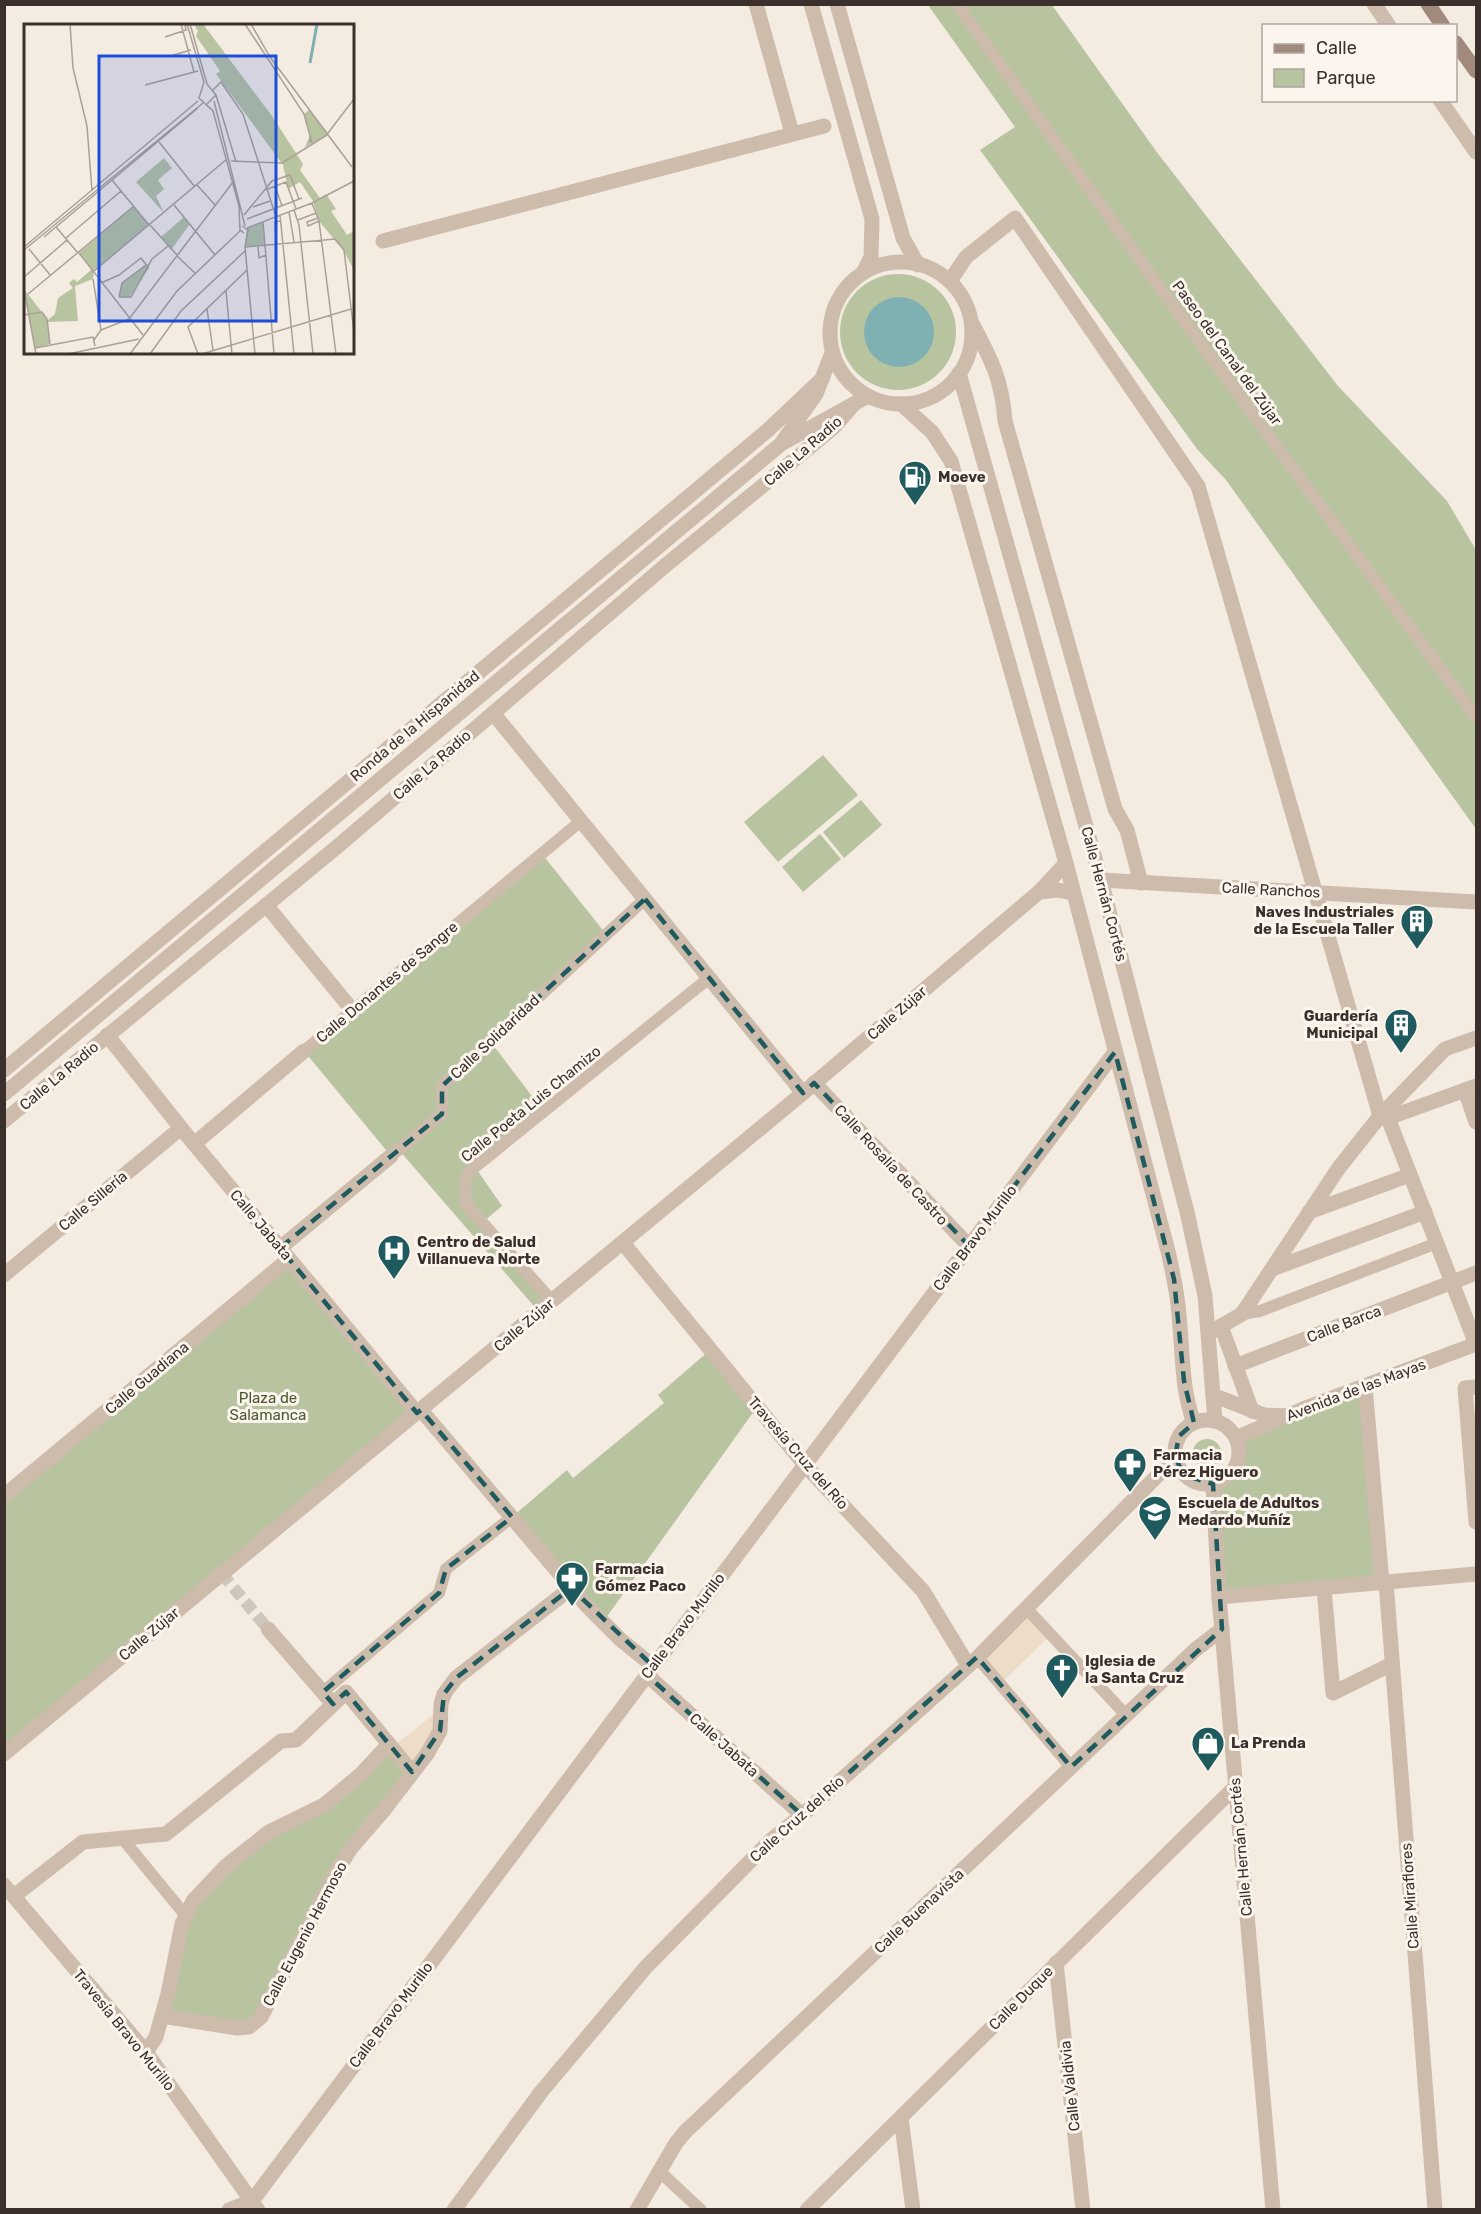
<svg xmlns="http://www.w3.org/2000/svg" width="1481" height="2214" font-family="Rubik,sans-serif">
<rect width="100%" height="100%" fill="#f4ebe1"/>
<g fill="#b8c4a0">
<path d="M928 5H1052L1156 151 1338 386 1447 501 1476 550V829L1226 480 1197 449 980 150 1015 127Z"/>
<circle cx="898" cy="332" r="58"/>
<path d="M823 755 858 795 778 862 744 822Z"/>
<path d="M861 800 882 825 844 858 823 832Z"/>
<path d="M820 834 841 859 803 892 782 867Z"/>
<path d="M542 854 606 934 490 1041 544 1112 475 1167 502 1206 483 1222 552 1301 539 1312 399 1150 391 1156 304 1051Z"/>
<path d="M289 1259 417 1413 5 1754V1496Z"/>
<path d="M710 1350 757 1407 603 1622 512 1517 567 1470 573 1478 664 1403 658 1395Z"/>
<path d="M1365 1386 1382 1583 1219 1597 1213 1484C1233 1477 1241 1464 1238 1443Z"/>
<circle cx="1207" cy="1453" r="14"/>
<path d="M389 1744 412 1772 351 1848 249 2027 162 2016 182 1924 226 1866 324 1805Z"/>
</g>
<g fill="#ecdcc8">
<path d="M1026 1608 1051 1635 1000 1684 977 1657Z"/>
<path d="M438 1711V1731L413 1767 395 1745Z"/>
</g>
<circle fill="#7fb0b2" cx="899" cy="332" r="35"/>
<g fill="none" stroke-linecap="round" stroke-linejoin="round">
<path stroke="#cfc6bd" stroke-width="12" stroke-dasharray="12 6" stroke-linecap="butt" d="M222 1574 268 1629"/>
<g stroke="#cdbbac" stroke-width="12">
<path d="M957 4 1163 292 1476 717"/>
<path d="M304 1051 581 821"/>
<path d="M391 1156 442 1114V1086L645 899"/>
<path d="M552 1301 466 1204 465 1181 470 1171 709 978"/>
<path d="M1242 1314 1260 1311 1437 1243"/>
<path d="M1026 1608 1126 1715"/>
<path d="M977 1657 1071 1767"/>
<path d="M323 1692 439 1593 446 1569 512 1517"/>
<path d="M122 1838 186 1916"/>
<path d="M659 2171 701 2210"/>
</g>
<g stroke="#cdbbac" stroke-width="15">
<path d="M756 4 792 133"/>
<path d="M1374 4 1389 26"/>
<path d="M1440 100 1476 152"/>
<path d="M383 241 824 126"/>
<path d="M950 281 966 257 1015 218 1198 486 1380 1116"/>
<path d="M972 323C991 359 1002 379 1005 421L1115 809 1127 830 1141 883"/>
<path d="M493 713 803 1093"/>
<path d="M1101 880 1476 902"/>
<path d="M1039 892 1058 890 1073 893"/>
<path d="M266 905 353 1011"/>
<path d="M107 1035 181 1128 417 1413"/>
<path d="M4 1070 768 430 822 379"/>
<path d="M814 1083 969 1246"/>
<path d="M1465 1090 1476 1122"/>
<path d="M1380 1116 1388 1118 1476 1344"/>
<path d="M1388 1118 1476 1086"/>
<path d="M4 1121 338 846 666 565 833 428 853 405"/>
<path d="M194 1144 304 1051"/>
<path d="M1309 1212 1410 1175"/>
<path d="M623 1243 805 1465 923 1591 968 1665"/>
<path d="M280 1248 391 1156"/>
<path d="M1272 1269 1425 1212"/>
<path d="M4 1275 181 1128"/>
<path d="M1221 1326 1252 1411"/>
<path d="M1209 1333 1242 1314 1338 1169 1380 1116 1445 1049 1476 1038"/>
<path d="M1235 1366 1476 1273"/>
<path d="M1365 1386 1382 1583"/>
<path d="M1476 1387 1465 1388 1476 1522"/>
<path d="M1215 1396 1264 1415 1288 1416"/>
<path d="M421 1410 586 1605 621 1640 653 1666"/>
<path d="M4 1496 289 1259"/>
<path d="M1386 1582 1435 2210"/>
<path d="M1324 1588 1333 1693 1392 1664"/>
<path d="M1219 1597 1476 1574"/>
<path d="M268 1629 333 1704"/>
<path d="M647 1675 802 1815"/>
<path d="M4 1754 803 1093 1039 892 1066 863"/>
<path d="M4 1885 146 2052 258 2210"/>
<path d="M14 1896 83 1842 166 1834 281 1741 296 1740 346 1692 412 1772"/>
<path d="M1056 1963 1083 2210"/>
<path d="M162 2016 237 2028 249 2027 261 2017 336 1872 351 1848 384 1810 427 1754 440 1731 441 1704 444 1694 456 1678 571 1588"/>
<path d="M146 2052 156 2037 168 1994 182 1924 193 1901 226 1866 269 1832 324 1805 360 1775 389 1744"/>
<path d="M901 2118 913 2210"/>
<path d="M229 2210 252 2201 1115 1052"/>
<path d="M454 2210 541 2092 646 1967 771 1840 802 1815 975 1660 1159 1474 1176 1462"/>
<path d="M637 2210 676 2143 685 2132 1195 1650 1222 1629"/>
<path d="M807 2210 1235 1787"/>
</g>
<g stroke="#cdbbac" stroke-width="15">
<path d="M811 4 872 219 871 257 863 273"/>
<path d="M837 4 903 238 918 265"/>
<circle cx="901" cy="333" r="71"/>
<path d="M959 373 1101 880 1188 1216 1205 1296 1215 1421"/>
<path d="M901 404 932 432 951 461 1066 863 1169 1255C1173 1275 1178 1295 1179 1316 1183 1352 1181 1388 1194 1423"/>
<path d="M783 441 816 394 832 353"/>
<path d="M4 1094 781 444 868 396"/>
<circle cx="1207" cy="1452" r="32"/>
<path d="M1236 1438 1308 1407 1476 1344"/>
<path d="M1213 1484 1219 1597 1273 2210"/>
</g>
<g stroke="#a18a7d" stroke-width="15">
<path d="M1428 4 1443 26"/>
<path d="M1456 43 1476 71"/>
</g>
</g>
<path fill="none" stroke="#1f5a5e" stroke-width="4.5" stroke-dasharray="12 8" stroke-linejoin="round" d="M645 899 803 1093 814 1083 969 1246 1115 1052 1174 1279 1184 1381 1194 1423 1179 1436 1175 1457 1184 1475 1213 1484 1222 1629 1071 1767 977 1657 802 1815 647 1675 653 1666 571 1588 456 1678 444 1694 440 1731 412 1772 346 1692 333 1704 323 1692 439 1593 446 1569 512 1517 421 1410 417 1413 280 1248 442 1114V1086Z"/>
<defs>
<symbol id="fuel-pin" viewBox="-11 -11 22 30"><path d="M0 17L-7.5 6A9.5 9.5 0 1 1 7.5 6Z" fill="#1f5a5e" stroke="#fbf5ee"/><path d="M-5.5-6h7V0h2V4h1.3V-2.5L3-4.5l.8-.8L6-3V5H2.5V1h-1V6h-7ZM-4.2-4.7v3.2H.2V-4.7Z" fill="#fff"/></symbol>
<symbol id="building-pin" viewBox="-11 -11 22 30"><path d="M0 17L-7.5 6A9.5 9.5 0 1 1 7.5 6Z" fill="#1f5a5e" stroke="#fbf5ee"/><path d="M-4-6H4V6H1V3H-1V6H-4ZM-2.5-4.3h1.7v1.8h-1.7ZM.8-4.3h1.7v1.8H.8ZM-2.5-1h1.7V.8h-1.7ZM.8-1h1.7V.8H.8Z" fill="#fff"/></symbol>
<symbol id="hospital-pin" viewBox="-11 -11 22 30"><path d="M0 17L-7.5 6A9.5 9.5 0 1 1 7.5 6Z" fill="#1f5a5e" stroke="#fbf5ee"/><path d="M-5-5h3v3.5h4V-5h3V5h-3V1.5h-4V5h-3Z" fill="#fff"/></symbol>
<symbol id="pharmacy-pin" viewBox="-11 -11 22 30"><path d="M0 17L-7.5 6A9.5 9.5 0 1 1 7.5 6Z" fill="#1f5a5e" stroke="#fbf5ee"/><path d="M-2-6h4v4h4v4h-4v4h-4v-4h-4v-4h4Z" fill="#fff"/></symbol>
<symbol id="school-pin" viewBox="-11 -11 22 30"><path d="M0 17L-7.5 6A9.5 9.5 0 1 1 7.5 6Z" fill="#1f5a5e" stroke="#fbf5ee"/><path d="M0-5L7-2L0 1L-7-2ZM-4 1L0 2.5L4 1V4Q0 6-4 4Z" fill="#fff"/></symbol>
<symbol id="church-pin" viewBox="-11 -11 22 30"><path d="M0 17L-7.5 6A9.5 9.5 0 1 1 7.5 6Z" fill="#1f5a5e" stroke="#fbf5ee"/><path d="M-1.2-6h2.4v3.5h3.3v2.4h-3.3V6h-2.4V-.1h-3.3v-2.4h3.3Z" fill="#fff"/></symbol>
<symbol id="shop-pin" viewBox="-11 -11 22 30"><path d="M0 17L-7.5 6A9.5 9.5 0 1 1 7.5 6Z" fill="#1f5a5e" stroke="#fbf5ee"/><path d="M-5-2.5h2.3a2.7 3.5 0 0 1 5.4 0H5L5.5 6h-11ZM-1.5-2.5h3a1.5 2.3 0 0 0-3 0Z" fill="#fff"/></symbol>
</defs>
<g fill-rule="evenodd">
<use href="#fuel-pin" x="896" y="458" width="38" height="52"/>
<use href="#building-pin" x="1398" y="902" width="38" height="52"/>
<use href="#building-pin" x="1382" y="1006" width="38" height="52"/>
<use href="#hospital-pin" x="375" y="1232" width="38" height="52"/>
<use href="#pharmacy-pin" x="1111" y="1445" width="38" height="52"/>
<use href="#school-pin" x="1136" y="1493" width="38" height="52"/>
<use href="#pharmacy-pin" x="553" y="1559" width="38" height="52"/>
<use href="#church-pin" x="1043" y="1651" width="38" height="52"/>
<use href="#shop-pin" x="1189" y="1724" width="38" height="52"/>
</g>
<g text-anchor="middle" stroke-width="6" stroke-linejoin="round" paint-order="stroke">
<g font-size="15" fill="#3b302b" stroke="#fbf5ee">
<text transform="translate(1227 353) rotate(54)" y="5">Paseo del Canal del Zújar</text>
<text transform="translate(803 451) rotate(-41)" y="5">Calle La Radio</text>
<text transform="translate(415 726) rotate(-40)" y="5">Ronda de la Hispanidad</text>
<text transform="translate(432 765) rotate(-41)" y="5">Calle La Radio</text>
<text transform="translate(1271 890) rotate(3)" y="5">Calle Ranchos</text>
<text transform="translate(1104 894) rotate(75)" y="5">Calle Hernán Cortés</text>
<text transform="translate(387 982) rotate(-40)" y="5">Calle Donantes de Sangre</text>
<text transform="translate(897 1013) rotate(-41)" y="5">Calle Zújar</text>
<text transform="translate(495 1037) rotate(-43)" y="5">Calle Solidaridad</text>
<text transform="translate(59 1076) rotate(-40)" y="5">Calle La Radio</text>
<text transform="translate(531 1104) rotate(-39)" y="5">Calle Poeta Luis Chamizo</text>
<text transform="translate(891 1165) rotate(47)" y="5">Calle Rosalía de Castro</text>
<text transform="translate(93 1201) rotate(-40)" y="5">Calle Sillería</text>
<text transform="translate(261 1225) rotate(50)" y="5">Calle Jabata</text>
<text transform="translate(975 1238) rotate(-53)" y="5">Calle Bravo Murillo</text>
<text transform="translate(1344 1324) rotate(-21)" y="5">Calle Barca</text>
<text transform="translate(524 1325) rotate(-40)" y="5">Calle Zújar</text>
<text transform="translate(147 1378) rotate(-40)" y="5">Calle Guadiana</text>
<text transform="translate(1356 1390) rotate(-21)" y="5">Avenida de las Mayas</text>
<text transform="translate(798 1453) rotate(49)" y="5">Travesía Cruz del Río</text>
<text transform="translate(683 1626) rotate(-53)" y="5">Calle Bravo Murillo</text>
<text transform="translate(149 1634) rotate(-40)" y="5">Calle Zújar</text>
<text transform="translate(724 1745) rotate(42)" y="5">Calle Jabata</text>
<text transform="translate(797 1819) rotate(-42)" y="5">Calle Cruz del Río</text>
<text transform="translate(1241 1847) rotate(-95)" y="5">Calle Hernán Cortés</text>
<text transform="translate(1410 1896) rotate(-94)" y="5">Calle Miraflores</text>
<text transform="translate(919 1911) rotate(-43)" y="5">Calle Buenavista</text>
<text transform="translate(305 1934) rotate(-62)" y="5">Calle Eugenio Hermoso</text>
<text transform="translate(1021 1998) rotate(-45)" y="5">Calle Duque</text>
<text transform="translate(391 2015) rotate(-53)" y="5">Calle Bravo Murillo</text>
<text transform="translate(124 2030) rotate(51)" y="5">Travesía Bravo Murillo</text>
<text transform="translate(1070 2086) rotate(-96)" y="5">Calle Valdivia</text>
</g>
<g font-size="15" font-weight="bold" fill="#3b302b" stroke="#fbf5ee" text-anchor="start">
<text x="938" y="482">Moeve</text>
<text x="1394" y="917" text-anchor="end">Naves Industriales<tspan x="1394" dy="17">de la Escuela Taller</tspan></text>
<text x="1378" y="1021" text-anchor="end">Guardería<tspan x="1378" dy="17">Municipal</tspan></text>
<text x="417" y="1247">Centro de Salud<tspan x="417" dy="17">Villanueva Norte</tspan></text>
<text x="1153" y="1460">Farmacia<tspan x="1153" dy="17">Pérez Higuero</tspan></text>
<text x="1178" y="1508">Escuela de Adultos<tspan x="1178" dy="17">Medardo Muñíz</tspan></text>
<text x="595" y="1574">Farmacia<tspan x="595" dy="17">Gómez Paco</tspan></text>
<text x="1085" y="1666">Iglesia de<tspan x="1085" dy="17">la Santa Cruz</tspan></text>
<text x="1231" y="1748">La Prenda</text>
</g>
<g font-size="15" fill="#4a5a2e" stroke="#fbf5ee">
<text x="268" y="1403">Plaza de<tspan x="268" dy="17">Salamanca</tspan></text>
</g>
</g>
<g transform="translate(24 24)">
<rect width="330" height="330" fill="#f4ebe1"/>
<path d="M170 0H179L248 92 279 140 276 146 296 174 302 170 312 185 307 187 323 211 330 207V246L319 226 295 197 289 177 276 158 264 165 259 141 192 50 196 47 172 12 174 7ZM285 86 305 110 281 123 286 111 280 90ZM140 134 148 144 134 156 140 165 132 172 140 189 112 158ZM110 182 125 201 70 246 69 255 51 262 54 297 23 298 26 320 11 324 0 265 24 296 31 290 34 274 49 264 45 259 50 255 53 258 68 245 55 229ZM160 193 166 200 147 226 137 213ZM239 198 241 221 221 223 223 204ZM122 240 125 244 105 274 95 273 98 259Z" fill="#b8c4a0"/>
<path fill="none" stroke="#7fb0b2" stroke-width="3" d="M286 39 293 0"/>
<path fill="none" stroke="#aaa098" stroke-width="1.5" d="M46 0 49 44 63 102 68 167M157 0 170 48M163 0 180 58 175 74 189 87 215 182 216 206 220 209M166 0 183 60 192 71 183 80M221 0 280 90 288 119 285 116M227 0 246 33 328 143M141 13 162 6 161 0M146 32 167 26M121 61 174 47M189 66 197 58 219 90 252 193M192 71 212 138M190 77 221 202M304 109 330 75M135 118 171 163M207 137 258 139 303 111M88 156 125 201M173 161 191 181M251 162 258 182M241 166 262 158 272 185M288 179 295 197 312 330M150 181 191 231M229 183 246 177M270 186 275 201 289 330M265 188 270 218M220 191 248 157 266 151 275 175M256 191 270 330M294 194 283 198 284 202 295 197M223 195 278 174M274 196 292 189M239 198 241 221M126 201 153 231M218 202 224 206 221 223 231 330M32 203 54 229M223 204 288 179 330 157M20 213 174 84M42 214 97 167M252 220 251 198 256 197M241 221 250 330M234 222 235 234 242 231M0 223 174 77M221 223 311 215 320 226 330 308M5 225 27 252M0 226 179 79M55 229 119 311M153 232 171 249M70 247 203 135M0 253 43 216M69 255 77 306 70 316M77 259 95 251 117 234 125 244M0 265 12 330M202 267 208 330M4 270 110 182M95 273H107L128 235 144 222M95 273 98 259 122 241M183 285 189 326M0 291 18 288 23 295 26 320M77 306 105 295 209 158M11 324 69 313 71 322M44 330 115 315M106 330 153 267 216 207M126 330 157 287 221 227M174 330 164 303 223 246M178 330 327 285"/>
<path fill="#1d4ed8" fill-opacity="0.15" stroke="#1d4ed8" stroke-width="3" d="M75 32H252V297H75Z"/>
<rect width="330" height="330" fill="none" stroke="#3b302b" stroke-width="3"/>
</g>
<rect width="1481" height="2214" fill="none" stroke="#3b302b" stroke-width="12"/>
<rect x="1262" y="24" width="195" height="78" fill="#fbf5ee" stroke="#aea6a0" stroke-width="1.5"/>
<rect x="1274" y="44" width="30" height="9" fill="#a18a7d" stroke="#aea6a0" stroke-width="1.5"/>
<text x="1316" y="54" font-size="18" fill="#3b302b">Calle</text>
<rect x="1274" y="69" width="30" height="18" fill="#b8c4a0" stroke="#aea6a0" stroke-width="1.5"/>
<text x="1316" y="84" font-size="18" fill="#3b302b">Parque</text>
</svg>
